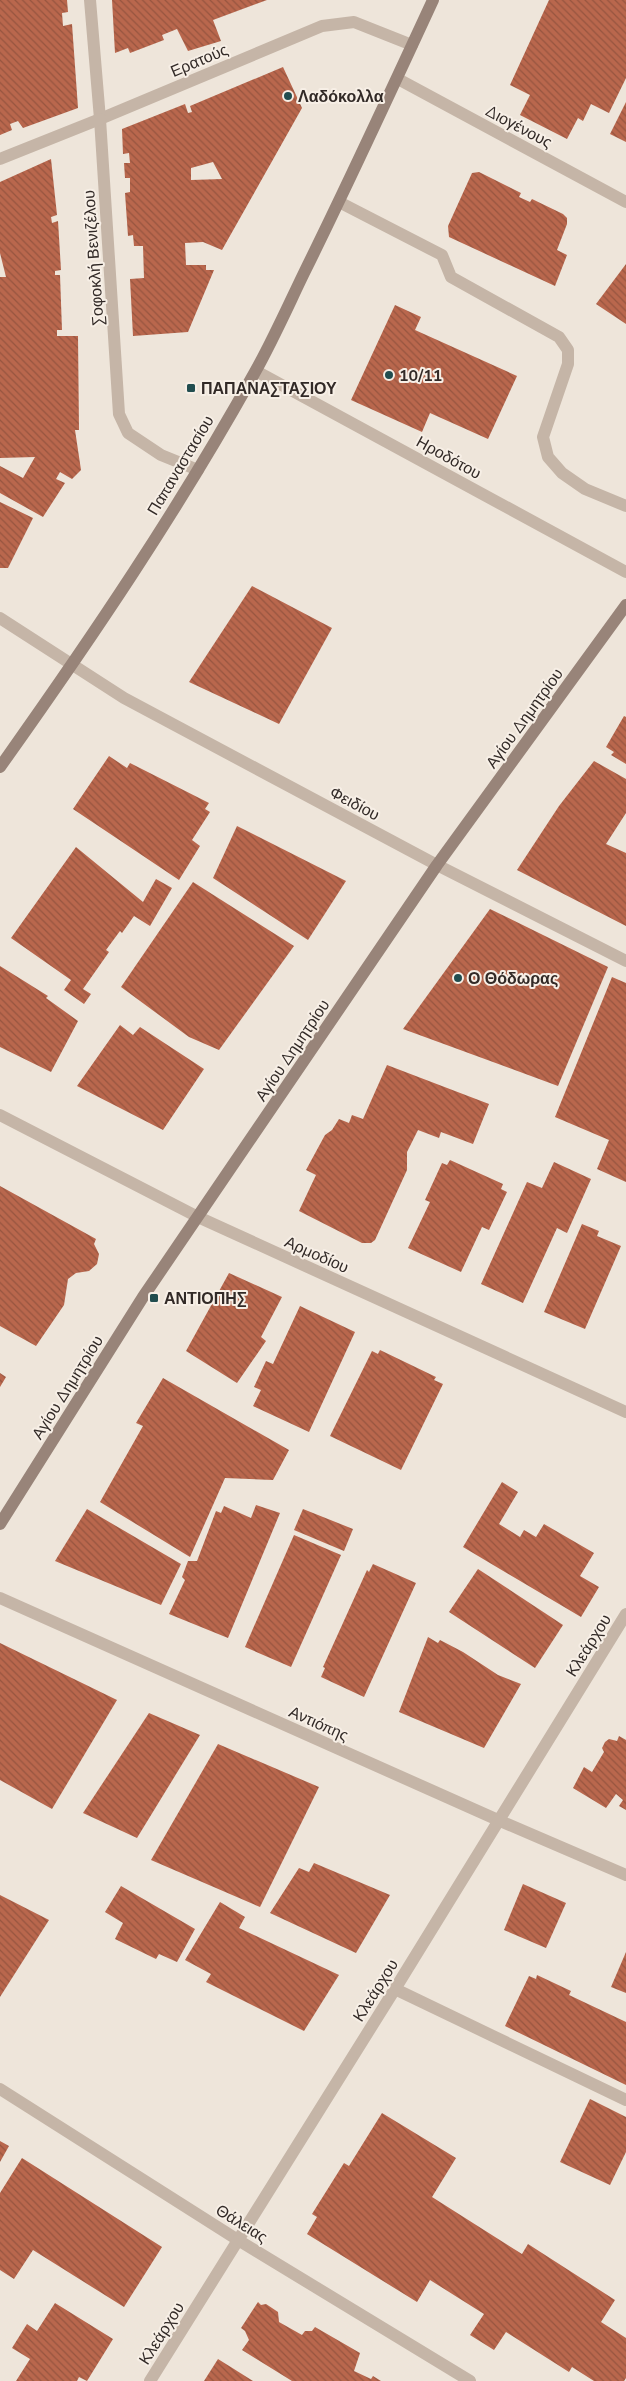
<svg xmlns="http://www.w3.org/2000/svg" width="626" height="2381" font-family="'Nunito Sans',sans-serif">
<defs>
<pattern id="building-back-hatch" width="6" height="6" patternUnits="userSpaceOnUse" patternTransform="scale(1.25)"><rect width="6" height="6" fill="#b9674d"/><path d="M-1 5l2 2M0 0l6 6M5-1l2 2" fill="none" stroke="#975540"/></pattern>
</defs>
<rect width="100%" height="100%" fill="#eee5da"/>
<g fill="url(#building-back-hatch)" fill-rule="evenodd">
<path d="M0 0H67L68 12 62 13 63 26 72 24 78 108 23 128 18 121 10 124 12 130 0 135Z"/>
<path d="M112 0H267L213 20 221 41 188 51 177 29 162 35 164 40 130 53 128 48 115 53Z"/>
<path d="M549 0H626V78L609 113 591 104 583 121 578 118 567 139 520 115 530 95 510 85Z"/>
<path d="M283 67 302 108 222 250 203 242 185 243 186 265H206V270H214L188 332 133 336 130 279 144 278 143 246H134L133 235 128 236 125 193 130 192V178H125L124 163H130L129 153 123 154 122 129 185 104 188 113 192 112 190 106ZM213 162 222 179 191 180V168Z"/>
<path d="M626 102V142L610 134Z"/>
<path d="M51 159 57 215 51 217 52 223 58 221 61 270 55 271V275H60L62 330H57V336H78L79 430H75L81 470 72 479 60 472 56 479 65 483 43 517 0 493V466L23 478 35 457 0 458V277H6L0 253V182Z"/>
<path d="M479 172 521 193 519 197 530 202 532 199 563 214 567 218V224L557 250 567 255 555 286 449 237 448 226 472 173Z"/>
<path d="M626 264V324L596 304Z"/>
<path d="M395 305 421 317 415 330 517 376 488 439 430 413 422 432 351 400Z"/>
<path d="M0 502 33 518 8 568H0Z"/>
<path d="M252 586 332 628 279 724 189 682Z"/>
<path d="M624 716 626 717V764L611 755 614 752 606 747Z"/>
<path d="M109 756 127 768 130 763 209 803 205 809 210 812 192 840 200 846 179 880 73 809Z"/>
<path d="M594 761 626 779V813L606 844 626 853V926L517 870 559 806Z"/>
<path d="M237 826 346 881 308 940 213 878Z"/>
<path d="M76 847 143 902 156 879 172 888 150 926 134 916 122 933 120 931 106 950 109 952 83 989 91 994 84 1004 64 990 71 980 11 938Z"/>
<path d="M193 882 294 946 219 1050 189 1037 121 987Z"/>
<path d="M490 909 608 967 558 1086 403 1029Z"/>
<path d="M0 966 48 996 46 998 78 1021 51 1072 0 1047Z"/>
<path d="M612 977 626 983V1182L597 1169 609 1140 555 1117Z"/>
<path d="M120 1025 133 1035 140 1027 204 1069 163 1130 77 1086Z"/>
<path d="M387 1065 489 1104 473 1144 441 1132 439 1138 418 1130 407 1152V1170L375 1240 371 1243H362L299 1211 316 1175 306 1170 325 1135 332 1130 339 1119 349 1123 352 1115 363 1119Z"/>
<path d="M450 1160 503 1184 501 1189 507 1192 489 1230 482 1227 461 1272 408 1248 430 1202 425 1200 442 1163 447 1165Z"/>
<path d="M554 1162 591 1179 567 1233 557 1228 523 1303 481 1284 527 1182 542 1188Z"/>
<path d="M0 1186 96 1239 94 1244 99 1254 97 1264 89 1271 76 1273 68 1279 64 1305 36 1346 0 1326Z"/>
<path d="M582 1224 599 1231 597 1236 621 1246 585 1329 544 1312Z"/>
<path d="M229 1273 282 1297 261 1337 266 1341 237 1383 186 1351Z"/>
<path d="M300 1306 355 1332 309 1432 253 1406 261 1390 254 1387 266 1361 273 1364Z"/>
<path d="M380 1350 436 1377 434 1380 443 1384 401 1470 330 1436 372 1351 378 1354Z"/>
<path d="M0 1373 6 1377 0 1387Z"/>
<path d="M163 1378 289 1450 273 1480 225 1478 190 1557 100 1502 143 1426 136 1423Z"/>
<path d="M502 1482 518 1492 499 1524 520 1537 524 1530 536 1537 544 1524 594 1553 580 1576 599 1587 581 1617 463 1547Z"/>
<path d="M256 1505 280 1513 228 1638 169 1614 185 1580 182 1577 188 1561H197L216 1511 221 1513 224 1506 251 1518Z"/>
<path d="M87 1509 181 1564 161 1605 55 1561Z"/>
<path d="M303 1509 353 1529 344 1551 294 1530Z"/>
<path d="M294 1535 341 1555 291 1667 245 1647Z"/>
<path d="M373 1564 416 1583 364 1697 321 1677 325 1668 323 1667 367 1570 369 1572Z"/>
<path d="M478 1569 563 1625 535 1668 449 1612Z"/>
<path d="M428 1637 438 1643 440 1640 463 1652 498 1675 521 1684 484 1748 399 1712Z"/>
<path d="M0 1643 117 1700 52 1809 0 1780Z"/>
<path d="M149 1713 200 1735 137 1838 83 1813Z"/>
<path d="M619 1736 626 1740V1810L619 1806 623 1800 616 1794 606 1808 573 1788 584 1767 592 1772 604 1752 602 1748 605 1742 609 1739 617 1741Z"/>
<path d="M218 1744 319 1787 260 1907 151 1860Z"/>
<path d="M314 1863 390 1895 356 1953 270 1913 299 1868 309 1872Z"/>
<path d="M523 1884 566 1903 546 1948 504 1930Z"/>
<path d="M121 1886 195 1929 177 1962 159 1954 156 1959 115 1939 123 1923 105 1912Z"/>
<path d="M0 1895 49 1920 0 1997Z"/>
<path d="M220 1902 245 1917 239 1928 339 1975 304 2031 206 1982 211 1974 185 1960Z"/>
<path d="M626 1952V1993L611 1987Z"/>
<path d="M537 1975 571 1991 569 1995 626 2022V2085L505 2026 529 1976 536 1979Z"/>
<path d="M590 2099 626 2117V2152L610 2185 560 2162Z"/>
<path d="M382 2113 456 2158 432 2197 522 2254 528 2244 615 2300 601 2322 626 2338V2378L624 2381H594L572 2367 569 2372 506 2332 494 2350 470 2335 484 2314 430 2280 417 2302 307 2234 317 2217 312 2214 344 2163 349 2166Z"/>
<path d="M0 2141 9 2146 0 2162Z"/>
<path d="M22 2158 162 2247 124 2307 33 2250 14 2279 0 2270V2193Z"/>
<path d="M258 2302 261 2305 266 2304 278 2312 279 2322 302 2335 305 2331H312L315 2327 360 2353 354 2371 371 2379 373 2376 381 2381H292L242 2350 249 2340 245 2331 241 2328Z"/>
<path d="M55 2303 113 2339 87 2381 79 2377 77 2381H16L30 2359 12 2348 27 2324 37 2331Z"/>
<path d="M218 2359 253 2381H204Z"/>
</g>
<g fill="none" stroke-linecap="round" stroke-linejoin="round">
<g stroke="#c5b5a7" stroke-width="12">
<path d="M339 202 442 255 451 277 559 337 568 350V364L543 437 548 457 562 473 585 489 626 506"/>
<path d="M395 1989 626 2100"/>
</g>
<path stroke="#c5b5a7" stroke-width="12" d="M100 119 322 26 354 22 412 45"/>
<g stroke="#c5b5a7" stroke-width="12">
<path d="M90 0 100 119 119 414 128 433 161 455 198 470"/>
<path d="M398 79 626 202"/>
<path d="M0 159 100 119"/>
<path d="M256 371 626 572"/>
<path d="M0 618 124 698 437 865 626 961"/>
<path d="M0 1115 198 1217 626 1412"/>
<path d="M0 1598 498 1820 626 1875"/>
<path d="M0 2089 238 2240 470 2381"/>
<path d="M150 2381 395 1989 626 1614"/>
</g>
<g stroke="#988479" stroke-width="12">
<path d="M0 767C91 639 179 509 255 372 273 340 288 306 304 273 349 182 391 91 433 0"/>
<path d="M0 1524 143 1297 437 865 626 605"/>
</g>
</g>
<g fill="#214d4f" stroke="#f7efe6" stroke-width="2">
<circle cx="288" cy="96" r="5"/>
<circle cx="389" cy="375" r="5"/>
<rect x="186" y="383" width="10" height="10" rx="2.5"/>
<circle cx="458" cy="978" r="5"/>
<rect x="149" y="1293" width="10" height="10" rx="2.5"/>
</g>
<g text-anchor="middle" stroke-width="4" stroke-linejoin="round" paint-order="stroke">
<g font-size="16" fill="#322a27" stroke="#f7efe6">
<text transform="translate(199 60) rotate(-23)" y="6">Ερατούς</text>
<text transform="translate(519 126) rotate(28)" y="6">Διογένους</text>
<text transform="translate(93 258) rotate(-94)" y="6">Σοφοκλή Βενιζέλου</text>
<text transform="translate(449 457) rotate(29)" y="6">Ηροδότου</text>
<text transform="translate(180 465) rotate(-59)" y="6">Παπαναστασίου</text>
<text transform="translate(524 718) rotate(-54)" y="6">Αγίου Δημητρίου</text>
<text transform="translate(355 803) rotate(28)" y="6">Φειδίου</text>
<text transform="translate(292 1050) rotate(-56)" y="6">Αγίου Δημητρίου</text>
<text transform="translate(317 1254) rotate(24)" y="6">Αρμοδίου</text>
<text transform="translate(67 1387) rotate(-58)" y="6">Αγίου Δημητρίου</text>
<text transform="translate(588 1645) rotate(-58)" y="6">Κλεάρχου</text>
<text transform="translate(319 1723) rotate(24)" y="6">Αντιόπης</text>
<text transform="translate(375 1990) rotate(-58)" y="6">Κλεάρχου</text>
<text transform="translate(242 2223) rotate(32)" y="6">Θάλειας</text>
<text transform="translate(161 2333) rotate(-58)" y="6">Κλεάρχου</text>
</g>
<g font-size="16" font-weight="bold" fill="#322a27" stroke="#f7efe6" text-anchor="start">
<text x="298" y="102">Λαδόκολλα</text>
<text x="399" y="381">10/11</text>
<text x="201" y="394">ΠΑΠΑΝΑΣΤΑΣΙΟΥ</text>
<text x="468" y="984">Ο Θόδωρας</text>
<text x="164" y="1304">ΑΝΤΙΟΠΗΣ</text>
</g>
</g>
</svg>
